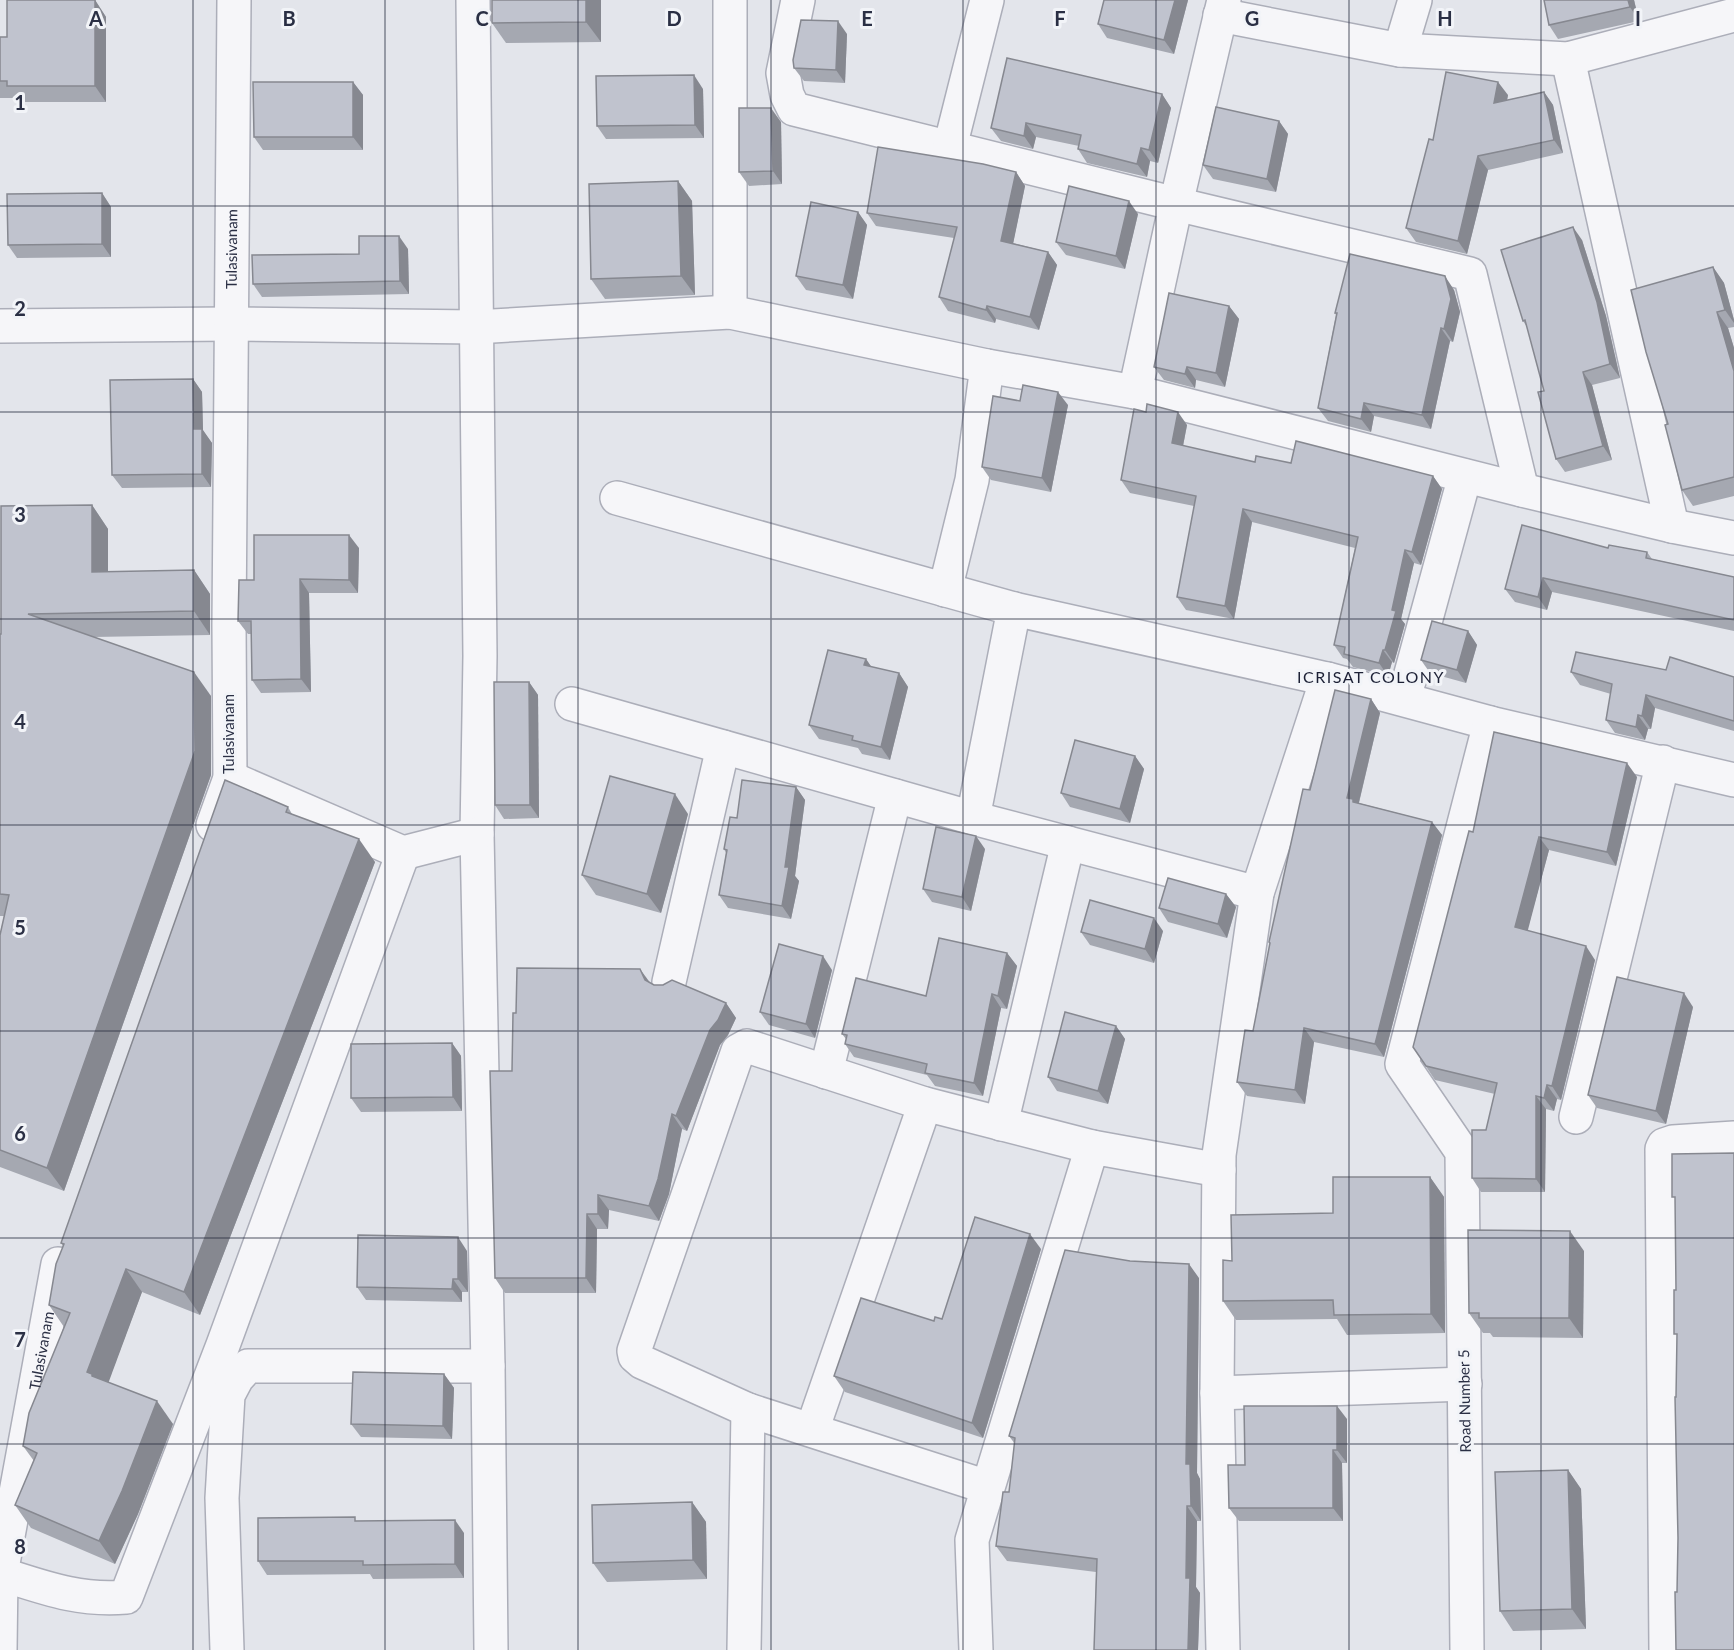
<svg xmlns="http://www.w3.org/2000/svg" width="1734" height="1650" font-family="Lato,sans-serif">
<rect width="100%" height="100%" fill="#e3e5eb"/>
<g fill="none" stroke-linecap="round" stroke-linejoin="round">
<defs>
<g id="street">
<path d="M473 0 480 656 477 834 488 1366 491 1650"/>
<path d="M798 0 783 73 787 95 794 109 1176 204 1470 274 1522 490"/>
<path d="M1220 15 1400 50 1568 59 1734 15"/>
<path d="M1400 50 1415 0"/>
<path d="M1568 59 1672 526"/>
<path d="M950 147 987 0"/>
<path d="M730 312V0"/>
<path d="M0 326 231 324 475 327 730 312 987 366 1135 392 1522 490 1672 526 1734 538"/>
<path d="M1135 392 1176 204 1224 0"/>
<path d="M617 498 1014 609 1327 679 1490 723 1734 780"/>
<path d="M945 590 972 480 987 366"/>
<path d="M1404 699 1465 476"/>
<path d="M572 704 973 818 1257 893"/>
<path d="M230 778 403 853 477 834"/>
<path d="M973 818 1014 609"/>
<path id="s1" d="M213 825 230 778 229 625 234 0"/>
<path d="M669 982 723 747"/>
<path d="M826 1072 895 796"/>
<path d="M1576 1117 1663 762"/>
<path d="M1001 1124 1068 843"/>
<path d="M1217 1393 1465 1384"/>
<path d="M812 1430 925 1104"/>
<path d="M987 1487 748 1410 642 1362 635 1356 634 1351 738 1051 747 1046 925 1104 1092 1147"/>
<path d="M1 1574C45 1588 79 1601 126 1597L223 1345 403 853"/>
<path id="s2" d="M0 1650 1 1574 58 1264"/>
<path d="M227 1650 222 1498 228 1395 237 1378 248 1366H488"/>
<path d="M744 1650 748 1410"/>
<path d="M976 1650 972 1540 1092 1147 1219 1170"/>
<path d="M1223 1650 1217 1393 1219 1155 1257 893 1327 679"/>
<path d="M1467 1650 1462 1152 1402 1064 1490 723"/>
<path d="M1666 1650 1662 1149 1664 1145 1673 1142 1734 1138"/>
</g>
</defs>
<use href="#street" stroke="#acaeb9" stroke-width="36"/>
<use href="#street" stroke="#f6f6f9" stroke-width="33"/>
</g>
<g fill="#a5a8b1">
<path d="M95 0 106 17V102H19L16 98H0V37H7Z"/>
<path d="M492 0H601V42L506 43 492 23Z"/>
<path d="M1104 0H1188L1174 54 1107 38 1098 24Z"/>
<path d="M1634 0 1639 21 1558 39 1549 25Z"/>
<path d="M847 34 845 83 804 81 794 68Z"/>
<path d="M353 82 363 95V150H263L254 137Z"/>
<path d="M703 89 704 138 606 139 597 126Z"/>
<path d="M1544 92 1553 105 1563 153 1488 170 1467 254 1416 242 1406 228 1433 140 1508 95 1507 100Z"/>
<path d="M1162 94 1171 108 1158 163 1150 161 1147 177 1087 163 1078 149 1079 146 1036 137 1033 149 1001 141 991 128Z"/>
<path d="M1279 121 1288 134 1276 192 1213 179 1203 165Z"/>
<path d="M781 122 782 184 749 186 739 172Z"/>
<path d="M1016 172 1025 186 1013 243 1048 252 1057 265 1039 330 996 319 995 323 948 311 939 297 954 238 876 226 867 213Z"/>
<path d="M678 181 692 201 695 295 605 299 591 279Z"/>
<path d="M102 193 111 207V257L17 258 8 245Z"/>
<path d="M858 212 867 225 853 299 806 290 796 276Z"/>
<path d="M1138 214 1125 269 1066 255 1056 242Z"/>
<path d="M1582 240 1606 316 1620 378 1592 385 1612 460 1565 472 1556 459 1544 391 1527 327 1523 321Z"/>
<path d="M408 249 409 294 262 297 253 284 359 254Z"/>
<path d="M1713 267 1724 283 1734 320V327L1728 328 1734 348V496L1693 506 1682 490 1668 424Z"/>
<path d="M1454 290 1460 312 1453 342 1450 341 1431 429 1374 416 1371 432 1328 421 1318 408 1336 315 1335 313Z"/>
<path d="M1229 306 1239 319 1225 387 1196 380 1195 388 1164 380 1154 367Z"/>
<path d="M193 379 202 392 203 431 212 443 211 487 122 488 112 475Z"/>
<path d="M1020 401 1068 405 1051 492 991 480 982 467Z"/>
<path d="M1146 412 1187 425 1183 446 1255 462 1291 463 1433 476 1442 489 1421 565 1414 563 1401 619 1405 624 1394 663 1392 662 1388 676 1353 667 1347 659 1343 658 1334 645 1355 548 1252 522 1234 619 1186 610 1177 597 1194 506 1130 493 1121 480Z"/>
<path d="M92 505 108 529V572L194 570 210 594V635L93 637 211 696V775L64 1191 0 1167V935L4 916H0V634H1Z"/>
<path d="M359 548 358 593H309L311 692 261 693 252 680 251 634H248L238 621 254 580Z"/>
<path d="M1608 548 1647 552 1652 559 1734 577V631L1552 592 1547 610 1515 602 1505 589Z"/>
<path d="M1468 631 1477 645 1466 683 1430 673 1421 660Z"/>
<path d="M866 659 871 667 899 673 908 687 890 760 862 754 858 748 819 739 809 725Z"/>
<path d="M1666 670 1734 677V731L1655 708 1651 729H1648L1645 740 1615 733 1606 720 1611 694 1580 685 1571 672Z"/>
<path d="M529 682 538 695 539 818 504 819 495 805Z"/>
<path d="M1371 699 1380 713 1359 803 1432 822 1442 835 1384 1057 1314 1042 1305 1104 1247 1096 1237 1082 1253 1031 1270 944 1269 942 1310 790Z"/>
<path d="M1135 756 1144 769 1130 823 1070 807 1061 793Z"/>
<path d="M1637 777 1616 866 1549 850 1527 931 1595 960 1561 1100 1557 1099 1554 1111 1546 1109 1545 1192H1481L1472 1178 1486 1130 1495 1094 1435 1080 1413 1047 1473 832Z"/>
<path d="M796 787 805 800 795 876 799 881 791 919 728 908 719 895 726 853 724 849 737 818Z"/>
<path d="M288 807 292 814 375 862 200 1315 142 1292 108 1382 173 1424 138 1514 115 1564 31 1528 15 1505 34 1461 23 1446 64 1327 49 1305 63 1246 61 1243Z"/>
<path d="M688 814 661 913 596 895 582 875Z"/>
<path d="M985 849 971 911 932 902 923 889Z"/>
<path d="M1226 894 1236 907 1227 938 1168 922 1159 908Z"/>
<path d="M1163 931 1154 963 1090 945 1081 932Z"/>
<path d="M1007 953 1017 966 1007 1009 1001 1008 983 1096 935 1086 927 1075 854 1057 845 1044 846 1039 842 1034 926 996Z"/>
<path d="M832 970 815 1038 769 1025 760 1012Z"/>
<path d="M650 983 654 985 726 1003 736 1018 728 1035 720 1045 687 1131 682 1129 669 1194 659 1221 609 1210 608 1229H597L596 1293H505L495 1278 512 1071 516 1013Z"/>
<path d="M1693 1007 1666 1124 1597 1108 1588 1095Z"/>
<path d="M1116 1026 1125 1039 1108 1104 1057 1091 1048 1077Z"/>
<path d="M452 1043 461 1056 462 1111 361 1112 351 1098Z"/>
<path d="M1430 1177 1444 1197 1445 1333 1347 1335 1337 1319 1236 1320 1223 1301 1232 1261 1333 1213Z"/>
<path d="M1041 1249 983 1438 845 1392 834 1376 934 1321 942 1319Z"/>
<path d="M467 1251 468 1292H462V1302L366 1300 357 1287Z"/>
<path d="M1584 1251 1583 1338 1493 1337 1490 1333H1483L1469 1313Z"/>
<path d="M1199 1278 1197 1473 1200 1479 1201 1521H1197L1196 1587 1200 1593 1198 1650H1094L1096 1572 1007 1561 996 1546 1009 1492 1015 1444 1009 1436Z"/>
<path d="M444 1374 454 1388 452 1439 361 1437 351 1424Z"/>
<path d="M1347 1419V1463H1342L1343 1521H1239L1229 1508 1245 1465Z"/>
<path d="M1568 1470 1581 1489 1586 1629 1513 1631 1500 1611Z"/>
<path d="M692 1502 706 1522 707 1579 607 1582 593 1563Z"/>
<path d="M358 1521 464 1533V1578L373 1579 370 1574 267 1575 258 1561Z"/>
</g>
<g fill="#868890">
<path d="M95 0 106 17V102L95 86Z"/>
<path d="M586 0H601V42L586 22Z"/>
<path d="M1175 0H1188L1174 54 1164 40Z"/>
<path d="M1628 0H1634L1639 21 1630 7Z"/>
<path d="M838 21 847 34 845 83 836 70Z"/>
<path d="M694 75 703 89 704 138 695 125Z"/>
<path d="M353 82 363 95V150L353 137Z"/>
<path d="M1498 82 1508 95 1504 116 1494 103Z"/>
<path d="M1544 92 1553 105 1563 153 1554 140Z"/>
<path d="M1162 94 1171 108 1158 163 1149 150Z"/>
<path d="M771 108 781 122 782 184 773 171Z"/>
<path d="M1279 121 1288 134 1276 192 1267 179Z"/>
<path d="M1026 123 1036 137 1033 149 1024 136Z"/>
<path d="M1141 148 1150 161 1147 177 1137 164Z"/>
<path d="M1478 156 1488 170 1467 254 1458 241Z"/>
<path d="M1016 172 1025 186 1011 254 1001 241Z"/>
<path d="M678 181 692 201 695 295 681 276Z"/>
<path d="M102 193 111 207V257L102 244Z"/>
<path d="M1129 201 1138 214 1125 269 1116 256Z"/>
<path d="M858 212 867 225 853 299 843 285Z"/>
<path d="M1573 227 1582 240 1606 316 1620 378 1610 364Z"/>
<path d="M399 236 408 249 409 294 400 281Z"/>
<path d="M1048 252 1057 265 1039 330 1030 317Z"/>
<path d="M1713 267 1724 283 1734 320V323L1725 310Z"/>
<path d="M1445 276 1454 290 1460 312 1453 342 1444 329Z"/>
<path d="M987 306 996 319 995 323 986 310Z"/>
<path d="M1229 306 1239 319 1225 387 1216 373Z"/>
<path d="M1717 312 1728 328 1734 348V371Z"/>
<path d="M1441 328 1450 341 1431 429 1422 415Z"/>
<path d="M1187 367 1196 380 1195 388 1185 374Z"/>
<path d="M1583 372 1592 385 1612 460 1603 446Z"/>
<path d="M193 379 202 392 203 430 212 443 211 487 202 474 194 429Z"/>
<path d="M1058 392 1068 405 1051 492 1042 478Z"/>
<path d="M1364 403 1374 416 1371 432 1361 419Z"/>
<path d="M1178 412 1187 425 1181 456 1172 443Z"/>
<path d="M1433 476 1442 489 1421 565 1412 552Z"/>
<path d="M92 505 108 529V596L92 572Z"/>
<path d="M1243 509 1252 522 1234 619 1225 606Z"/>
<path d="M349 535 359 548 358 593 349 580Z"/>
<path d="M1405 550 1414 563 1401 619 1405 624 1394 663 1385 650 1392 610Z"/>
<path d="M194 570 210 594V635L194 611Z"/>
<path d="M1543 578 1552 592 1547 610 1538 597Z"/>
<path d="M300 579 309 593 311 692 301 679Z"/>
<path d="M1468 631 1477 645 1466 683 1457 670Z"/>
<path d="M1383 650 1392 662 1388 676 1379 663Z"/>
<path d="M866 659 875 672 864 665Z"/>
<path d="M194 672 211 696V775L64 1191 47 1168Z"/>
<path d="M899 673 908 687 890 760 881 747Z"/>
<path d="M529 682 538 695 539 818 530 805Z"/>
<path d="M1646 695 1655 708 1651 729 1642 716Z"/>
<path d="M1371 699 1380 713 1358 806 1347 798Z"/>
<path d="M1638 715 1648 729 1645 740 1636 727Z"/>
<path d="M1135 756 1144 769 1130 823 1120 809Z"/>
<path d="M1627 763 1637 777 1616 866 1607 852Z"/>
<path d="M796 787 805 800 795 876 799 881 791 919 782 906 785 867Z"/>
<path d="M675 794 688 814 661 913 647 894Z"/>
<path d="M1432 822 1442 835 1384 1057 1375 1044Z"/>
<path d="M976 836 985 849 971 911 962 897Z"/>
<path d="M1539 837 1549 850 1525 941 1515 927Z"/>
<path d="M359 839 375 862 200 1315 184 1292Z"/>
<path d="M1226 894 1236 907 1227 938 1218 924Z"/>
<path d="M1154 918 1163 931 1154 963 1145 949Z"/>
<path d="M1586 946 1595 960 1561 1100 1552 1086Z"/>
<path d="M1007 953 1017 966 1007 1009 998 996Z"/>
<path d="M823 956 832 970 815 1038 806 1024Z"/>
<path d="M640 969 651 984 645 980Z"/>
<path d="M1684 993 1693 1007 1666 1124 1656 1111Z"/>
<path d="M992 994 1001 1008 983 1096 974 1083Z"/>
<path d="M726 1003 736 1018 728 1035 720 1045 687 1131 676 1116 710 1030Z"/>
<path d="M1116 1026 1125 1039 1108 1104 1098 1091Z"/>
<path d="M1304 1028 1314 1042 1305 1104 1295 1090Z"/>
<path d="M452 1043 461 1056 462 1111 453 1097Z"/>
<path d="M1547 1085 1557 1099 1554 1111 1544 1098Z"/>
<path d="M1536 1096 1546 1109 1545 1192 1536 1179Z"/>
<path d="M672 1114 682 1129 669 1194 659 1221 649 1206Z"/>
<path d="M1430 1177 1444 1197 1445 1333 1431 1314Z"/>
<path d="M598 1195 609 1210 608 1229 598 1214Z"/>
<path d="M587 1214 597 1229 596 1293 586 1278Z"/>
<path d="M1570 1231 1584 1251 1583 1338 1569 1318Z"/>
<path d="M1030 1234 1041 1249 983 1438 972 1423Z"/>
<path d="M458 1237 467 1251 468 1292 458 1279Z"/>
<path d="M1189 1264 1199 1278 1197 1473 1200 1479 1201 1521 1191 1506 1186 1464Z"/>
<path d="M126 1269 142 1292 105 1392 87 1372Z"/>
<path d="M453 1279 462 1292V1302L452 1289Z"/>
<path d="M444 1374 454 1388 452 1439 443 1426Z"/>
<path d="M157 1401 173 1424 138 1514 115 1564 99 1541Z"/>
<path d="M1337 1406 1347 1419V1463L1337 1450Z"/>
<path d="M1333 1450 1342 1463 1343 1521 1333 1508Z"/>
<path d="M1568 1470 1581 1489 1586 1629 1572 1609Z"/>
<path d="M692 1502 706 1522 707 1579 693 1560Z"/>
<path d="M1187 1506 1197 1521 1196 1587 1200 1593 1198 1650H1188L1186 1578Z"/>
<path d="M455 1520 464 1533V1578L455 1564Z"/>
</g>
<g fill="#c0c3ce" stroke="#868890" stroke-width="1.5">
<path d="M7 0H95V86H7V81H0V37H7Z"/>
<path d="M492 0H586V22L492 23Z"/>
<path d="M1104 0H1175L1164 40 1098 24Z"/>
<path d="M1544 0H1628L1630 7 1549 25Z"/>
<path d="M801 20 838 21 836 70 794 68 793 60Z"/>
<path d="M1007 58 1162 94 1149 150 1141 148 1137 164 1078 149 1081 135 1026 123 1024 136 991 128Z"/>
<path d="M1446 72 1498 82 1494 103 1544 92 1554 140 1478 156 1458 241 1406 228 1429 139 1433 140Z"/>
<path d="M694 75 695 125 597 126 596 76Z"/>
<path d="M253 82H353V137H254Z"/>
<path d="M1216 107 1279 121 1267 179 1203 165Z"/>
<path d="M739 108H771L773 171 739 172Z"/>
<path d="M878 147 983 164 1016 172 1001 241 1048 252 1030 317 987 306 986 310 939 297 957 227 867 213Z"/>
<path d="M678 181 681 276 591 279 589 184Z"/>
<path d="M1069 186 1129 201 1116 256 1056 242Z"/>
<path d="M102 193V244L8 245 7 194Z"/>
<path d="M811 202 858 212 843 285 796 276Z"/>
<path d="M1573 227 1597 302 1610 364 1583 372 1603 446 1556 459 1538 392 1544 391 1525 320 1523 321 1501 250Z"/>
<path d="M359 236H399L400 281 253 284 252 255 359 254Z"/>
<path d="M1350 254 1445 276 1451 299 1444 329 1441 328 1422 415 1364 403 1361 419 1318 408 1337 313H1335Z"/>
<path d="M1713 267 1725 310 1717 312 1734 371V477L1682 490 1665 425 1668 424 1646 352 1631 290Z"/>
<path d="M1169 293 1229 306 1216 373 1187 367 1185 374 1154 367Z"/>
<path d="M193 379 194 429H202V474L112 475 110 380Z"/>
<path d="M1023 385 1058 392 1042 478 982 467 993 396 1020 401Z"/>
<path d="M1147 404 1178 412 1172 443 1255 462 1256 456 1291 463 1296 441 1433 476 1412 552 1405 550 1392 610 1396 611 1385 650H1383L1379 663 1344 654 1345 647 1334 645 1358 537 1243 509 1225 606 1177 597 1196 496 1121 480 1134 409 1146 412Z"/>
<path d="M92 505V572L194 570V611L28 614 194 672 195 751 47 1168 0 1150V935L9 895 0 894V634H1V506Z"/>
<path d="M1522 525 1608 548 1609 545 1647 552 1646 558 1734 577V620L1543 578 1538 597 1505 589Z"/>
<path d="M254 535H349V580L300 579 301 679 252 680 251 621H238L239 580H254Z"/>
<path d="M1432 621 1468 631 1457 670 1421 660Z"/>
<path d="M828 650 866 659 864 665 899 673 881 747 852 740 853 736 809 725Z"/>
<path d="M1576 652 1666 670 1670 657 1734 677V721L1646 695 1642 716 1638 715 1636 727 1606 720 1612 684 1571 672Z"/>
<path d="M494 682H529L530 805H495Z"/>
<path d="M1335 690 1371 699 1347 798 1353 799V802L1432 822 1375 1044 1304 1028 1295 1090 1237 1082 1245 1030 1253 1031 1270 943 1269 942 1303 789 1310 790Z"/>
<path d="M1494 732 1627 763 1607 852 1539 837 1515 927 1586 946 1552 1086 1547 1085 1544 1098 1536 1096V1179L1472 1178V1130H1486L1497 1083 1426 1066 1413 1047 1469 831 1473 832Z"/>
<path d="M1075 740 1135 756 1120 809 1061 793Z"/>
<path d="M610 776 675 794 647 894 582 875Z"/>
<path d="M225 780 288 807 286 812 359 839 184 1292 126 1269 87 1372 92 1374V1376L157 1401 122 1491 99 1541 15 1505 37 1453 23 1446 29 1413 70 1313 49 1305 56 1264 64 1244 61 1243Z"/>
<path d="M742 780 796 787 785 867H789L782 906 719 895 727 850 724 849 730 817 737 818Z"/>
<path d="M936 827 976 836 962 897 923 889Z"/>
<path d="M1168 878 1226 894 1218 924 1159 908Z"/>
<path d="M1090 900 1154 918 1145 949 1081 932Z"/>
<path d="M939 938 1007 953 998 996 992 994 974 1083 925 1073 927 1064 845 1044 847 1035 842 1034 856 978 926 996Z"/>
<path d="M779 944 823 956 806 1024 760 1012Z"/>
<path d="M517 968 640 969 645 980 654 985H663L672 980 726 1003 718 1020 710 1030 676 1116 672 1114 658 1179 649 1206 598 1195V1214H587L586 1278H495L490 1071H512L513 1013H516Z"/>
<path d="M1617 977 1684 993 1656 1111 1588 1095Z"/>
<path d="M1065 1012 1116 1026 1098 1091 1048 1077Z"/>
<path d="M452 1043 453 1097 351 1098V1044Z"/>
<path d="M1734 1153V1650H1676L1675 1592H1677L1678 1538 1675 1397H1676L1677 1334H1674V1290H1676L1675 1197H1672V1154Z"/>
<path d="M1333 1177H1430L1431 1314 1334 1315 1333 1300 1223 1301V1260L1232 1261 1231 1215 1333 1213Z"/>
<path d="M975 1217 1030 1234 972 1423 834 1376 861 1298 934 1321 935 1317 942 1319Z"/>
<path d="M1468 1230 1570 1231 1569 1318H1479V1313H1469Z"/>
<path d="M358 1235 458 1237V1279H453L452 1289 357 1287Z"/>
<path d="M1065 1250 1130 1261 1189 1264 1186 1464H1190L1191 1506H1187L1186 1578H1190L1188 1650H1094L1097 1559 996 1546 1003 1492H1009L1015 1438 1009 1436Z"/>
<path d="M353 1372 444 1374 443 1426 351 1424Z"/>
<path d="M1244 1406H1337V1450H1333V1508H1229L1228 1465H1245Z"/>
<path d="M1568 1470 1572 1609 1500 1611 1495 1472Z"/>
<path d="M692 1502 693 1560 593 1563 592 1505Z"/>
<path d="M355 1517V1521L455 1520V1564L363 1565V1561H258V1518Z"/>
</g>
<path fill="none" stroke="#2a2f44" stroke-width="1.5" stroke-opacity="0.55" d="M193 0V1650M385 0V1650M578 0V1650M771 0V1650M963 0V1650M1156 0V1650M1349 0V1650M1541 0V1650M0 206H1734M0 412H1734M0 619H1734M0 825H1734M0 1031H1734M0 1238H1734M0 1444H1734"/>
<g text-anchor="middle" stroke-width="6" stroke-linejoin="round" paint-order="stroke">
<g font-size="15" fill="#2a2f44" stroke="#f2f4f8">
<text dy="5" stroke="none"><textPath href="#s1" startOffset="579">Tulasivanam</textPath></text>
<text transform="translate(229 734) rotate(-90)" y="5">Tulasivanam</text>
<text dy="5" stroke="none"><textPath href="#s2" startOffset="303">Tulasivanam</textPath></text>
<text transform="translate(1465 1401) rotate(-91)" y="5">Road Number 5</text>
</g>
<g font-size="16" letter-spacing="1.5" fill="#1c2035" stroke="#f2f4f8">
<text x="1371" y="683">ICRISAT COLONY</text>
</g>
</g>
<g font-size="20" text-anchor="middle" font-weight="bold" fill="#2a2f44" stroke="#f2f4f8" stroke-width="6" stroke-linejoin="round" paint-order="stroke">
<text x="96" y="26">A</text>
<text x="289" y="26">B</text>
<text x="482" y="26">C</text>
<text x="674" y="26">D</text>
<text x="867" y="26">E</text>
<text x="1060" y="26">F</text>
<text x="1252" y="26">G</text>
<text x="1445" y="26">H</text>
<text x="1638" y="26">I</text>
<text x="20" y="110">1</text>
<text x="20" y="316">2</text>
<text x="20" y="522">3</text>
<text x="20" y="729">4</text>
<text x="20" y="935">5</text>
<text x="20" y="1141">6</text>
<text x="20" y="1347">7</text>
<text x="20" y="1554">8</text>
</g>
</svg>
